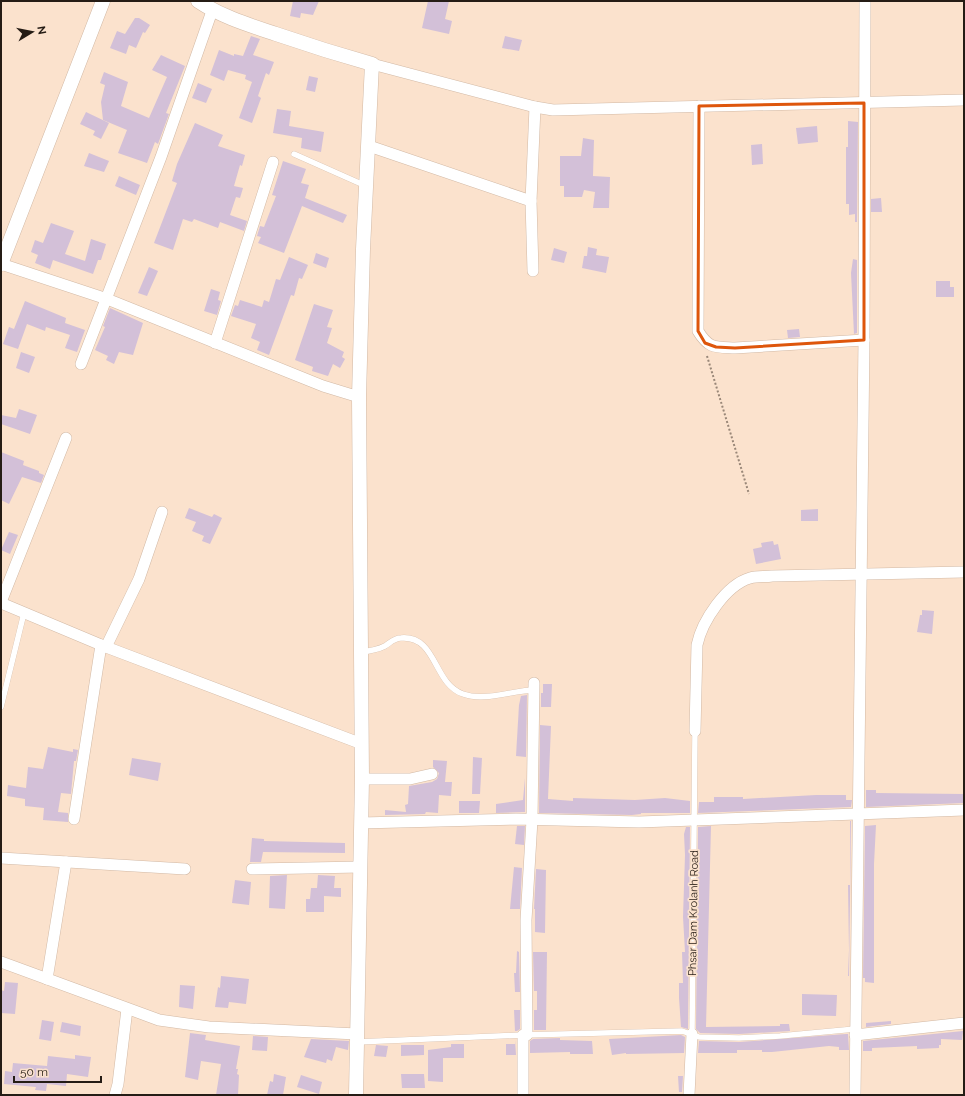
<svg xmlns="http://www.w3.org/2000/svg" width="965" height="1096" font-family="Raleway,sans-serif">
<rect width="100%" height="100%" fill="#fbe2cd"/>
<g fill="#d3c0d8">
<path d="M293 1H319L313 15 301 13 300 18 290 16Z"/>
<path d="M428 1H449L445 19 452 21 449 34 422 28Z"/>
<path d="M135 18H139L150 25 145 33 143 32 136 48 129 45 126 54 110 48 117 31 125 34Z"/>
<path d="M251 36 260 39 253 55 274 62 269 75 266 73 258 96 261 98 252 123 239 118 252 82 245 79 246 75 228 70 224 81 210 75 219 50 234 56V54L243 56Z"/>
<path d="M505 36 522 40 519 51 502 48Z"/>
<path d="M161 55 185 66 166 113 169 114 158 144 155 142 147 163 118 153 127 130 103 120 101 102 105 85 100 83 104 72 128 82 121 106 149 118 167 77 152 70Z"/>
<path d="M309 76 318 78 315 92 306 90Z"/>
<path d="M198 83 212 89 206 103 192 98Z"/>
<path d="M277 109 291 111 289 126 324 132 321 152 301 148 302 138 273 133Z"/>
<path d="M86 112 109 123 101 139 93 135 95 131 80 124Z"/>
<path d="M848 121 858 122 857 222H855V214L849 215V204H846V147H848Z"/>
<path d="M195 123 223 135 218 146 245 155 242 166 240 165 234 186 243 188 240 198 236 197 230 215 247 221 244 231 220 222 218 228 194 219 192 222 183 219 173 250 154 243 177 183 172 181 177 164Z"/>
<path d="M817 126 818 142 798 144 796 128Z"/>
<path d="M583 138 594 140 593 176 610 177 609 208H593L595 192 584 190 582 197H564V186H560V156H581Z"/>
<path d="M762 144 763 164 752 165 751 145Z"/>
<path d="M89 153 109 161 104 172 84 166Z"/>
<path d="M283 161 306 169 301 183 309 185 305 198 347 215 343 223 302 206 284 253 258 243 261 237 257 236 260 226 264 227 276 196 272 195Z"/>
<path d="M119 176 140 185 136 195 115 186Z"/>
<path d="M881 198 882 212H871V199Z"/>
<path d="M51 223 74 231 65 254 85 261 91 239 106 244 101 260H98L93 274 53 260 50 269 35 263 38 255 31 252 35 240 43 243Z"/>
<path d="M588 247 597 249 596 255 609 257 606 273 582 268 584 256H587Z"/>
<path d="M554 248 567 252 564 263 551 260Z"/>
<path d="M316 253 329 258 326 268 313 263Z"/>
<path d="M289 257 308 265 302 279 299 278 294 296 291 295 269 355 257 350 260 342 251 338 256 324 231 316 235 305 238 306 240 300 262 307 264 300 269 302 276 279 280 280Z"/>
<path d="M853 259 857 260V333L854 334 851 273Z"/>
<path d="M149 267 158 271 147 296 138 293Z"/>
<path d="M936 281H950V287H954V297H936Z"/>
<path d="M211 289 220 292 218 300 221 301 217 315 204 311Z"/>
<path d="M25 301 66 318 65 323 85 330 77 352 65 348 70 335 46 327 45 331 27 324 18 349 3 344 9 327 14 329Z"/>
<path d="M314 304 333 310 327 327 332 328 327 343 344 352 342 357 345 359 340 368 333 364 328 376 312 371 313 367 295 360Z"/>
<path d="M110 308 143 323 133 355 119 352 114 364 106 360 108 356 95 350 105 327 103 326Z"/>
<path d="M799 329 800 337 788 338 787 330Z"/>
<path d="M21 352 35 357 29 373 16 368Z"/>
<path d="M19 409 37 415 30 434 1 424V415L16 418Z"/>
<path d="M1 452 24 461 23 465 39 471V473L44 475 41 483 22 477 9 504 1 500Z"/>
<path d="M189 508 212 517 214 514 222 518 210 544 202 541 204 536 192 531 196 522 185 518Z"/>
<path d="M818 509V521H801V510Z"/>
<path d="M9 532 18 535 10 554 1 550Z"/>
<path d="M773 541 774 545 778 544 781 559 756 564 753 549 762 547 761 543Z"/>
<path d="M922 610 934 611 932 634 917 632 920 615H922Z"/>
<path d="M543 684H552L551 707H541V693H543Z"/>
<path d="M527 695 526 757 516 756 519 705 521 696Z"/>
<path d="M540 725 551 726 548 799 573 801V798L635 800 665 798 690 801V813H641V814L632 815 539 813Z"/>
<path d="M48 747 73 752V749L78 750 76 761H74L71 794 61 793 58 812 68 813V822L43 820 44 808 25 806V799L7 796 8 785 26 788 28 767 43 769Z"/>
<path d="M473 757 482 758 480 794H472Z"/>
<path d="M132 758 161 763 158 781 129 775Z"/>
<path d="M433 760 447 761 445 782H452L451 796 439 795 438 813 426 812 425 814 385 815V810L406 812 405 805 408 804 409 786 432 782 437 779 439 773 433 767Z"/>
<path d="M525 778V812L496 813V804L523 800Z"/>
<path d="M866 790H876V793L964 794V803L866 807Z"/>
<path d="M816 795H846V800H852L851 807 698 813 699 802H714V797H743V799Z"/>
<path d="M459 801H480L479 813H459Z"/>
<path d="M850 821H851L849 976H848L849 950 848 885H850Z"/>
<path d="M876 825 874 864V983L865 982V978H863L865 826Z"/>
<path d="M517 826H525L524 845 515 844Z"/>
<path d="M711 826 706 1027 780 1026V1024H789L790 1031 739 1034 700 1033 696 1029 698 827Z"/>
<path d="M686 827H690L688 1029 681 1027 679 998V983H683L682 952H685L683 917 685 855 684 834Z"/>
<path d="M252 838 264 839V841L345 843V853L263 852 261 862H250Z"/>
<path d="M514 867 522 868 520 909H510Z"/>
<path d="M536 869 546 870 545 933 535 932V909H534Z"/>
<path d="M287 875 285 909 269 908 270 876Z"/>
<path d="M318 875 335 876 334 888H341V897L324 896V912H306V899H310L311 888H317Z"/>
<path d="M235 880 251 882 249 905 232 903Z"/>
<path d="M517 951 519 952 520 992H515L514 973H516Z"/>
<path d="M533 952H547L546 1030H534V1010H537V991H534Z"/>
<path d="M221 976 249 979 246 1004 229 1002 228 1008 215 1007 218 987 220 988Z"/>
<path d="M5 982 18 983 15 1014 1 1013V990L4 991Z"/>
<path d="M180 985 195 986 193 1009 179 1007Z"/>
<path d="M802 994 837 995 836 1016 802 1015Z"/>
<path d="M514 1010H520V1029L517 1031H515Z"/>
<path d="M42 1020 54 1022 51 1041 39 1039Z"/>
<path d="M891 1021V1024L866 1027V1023Z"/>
<path d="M62 1022 81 1026 80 1036 60 1032Z"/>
<path d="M963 1031 962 1040 941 1039V1045H939V1048L917 1049V1046L872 1048V1051H863V1041Z"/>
<path d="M190 1033 206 1035 205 1040 240 1046 236 1069H238L237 1074 239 1075 238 1095H216L221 1064 201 1061 198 1080 185 1077Z"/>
<path d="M846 1034H848L849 1050H839V1047L829 1046 772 1052H762V1050H737V1053H698L699 1041 739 1042Z"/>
<path d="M681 1035 685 1037 684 1053 626 1054V1053L612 1055 609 1039Z"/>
<path d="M253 1036 268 1037 267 1051 252 1050Z"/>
<path d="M560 1038V1040L592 1041 593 1054H570V1052L530 1053V1041L533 1039Z"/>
<path d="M311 1039 349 1041 348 1050 336 1047 332 1061 327 1059 326 1063 304 1057Z"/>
<path d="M515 1040 516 1055H506V1044H515Z"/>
<path d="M451 1044H464V1058H443V1082L428 1081V1050L451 1047Z"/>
<path d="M376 1045 388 1046 386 1057 374 1056Z"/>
<path d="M401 1045H424V1055L401 1056Z"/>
<path d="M75 1055 91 1057 88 1077 67 1074 66 1086 47 1084 46 1091 35 1090 36 1087 4 1084 5 1071 12 1072 13 1063 47 1066 48 1056 75 1059Z"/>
<path d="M274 1074 286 1077 283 1095H267L270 1081 273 1082Z"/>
<path d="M401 1074H424L425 1088H402Z"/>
<path d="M301 1075 322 1082 319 1094 297 1087Z"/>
<path d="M678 1076H683L682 1092H679Z"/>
</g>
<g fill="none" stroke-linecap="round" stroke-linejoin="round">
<defs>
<g id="service">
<path d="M294 154 366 186"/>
<path d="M361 652C370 651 377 650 385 646 390 643 394 638 401 638 437 635 433 684 463 694 486 702 512 690 536 690"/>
<path d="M1 707 24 613"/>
<path d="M692 1034 695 731"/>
<path d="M357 1042 523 1035 682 1031 699 1037 739 1038 780 1036 855 1029"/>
</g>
<g id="minor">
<path d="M372 64 535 107 553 110 964 100"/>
<path d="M699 106 698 331C709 349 715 347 735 348L864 340"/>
<path d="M369 146 531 201"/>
<path d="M1 264 107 299 323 386 359 397"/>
<path d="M533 271 531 201 535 107"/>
<path d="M215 343 273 162"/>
<path d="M81 364 161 157 212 11"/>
<path d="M1 602 66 438"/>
<path d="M1 603 106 647 362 744"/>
<path d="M106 647 139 579 162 512"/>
<path d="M695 731 697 645C702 621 726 585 750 578 757 576 765 577 772 576L964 572"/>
<path d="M362 779H410L432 774"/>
<path d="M74 819 101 645"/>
<path d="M361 823 516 819 639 822 964 810"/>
<path d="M1 858 185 869"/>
<path d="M252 869 361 867"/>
<path d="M1 962 159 1020 209 1027 357 1034"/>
<path d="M47 979 66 862"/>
<path d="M523 1035V1095"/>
<path d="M527 1035 526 920 532 820 534 683"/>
<path d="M855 1035 964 1023"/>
<path d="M115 1095 118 1084 127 1009"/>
<path d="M689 1095 692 1034"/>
<path d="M855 1095 864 340 865 1"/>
</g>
<g id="tertiary">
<path d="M198 1C222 17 249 25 276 34 308 45 340 55 372 64L363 249 359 397 362 779 356 1095"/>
<path d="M1 264 103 1"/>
</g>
</defs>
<use href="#service" stroke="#d2b9a5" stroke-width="6"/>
<use href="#minor" stroke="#d2b9a5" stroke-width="12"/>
<use href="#tertiary" stroke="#d2b9a5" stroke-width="15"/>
<path stroke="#998778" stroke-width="2" stroke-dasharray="2 2" stroke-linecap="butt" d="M707 356 749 494"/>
<use href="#service" stroke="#fff" stroke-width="5.5"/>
<use href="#minor" stroke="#fff" stroke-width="11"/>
<use href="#tertiary" stroke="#fff" stroke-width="14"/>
</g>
<path fill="none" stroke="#de560c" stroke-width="3" stroke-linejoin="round" d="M864 103V340L735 348 716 347 705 343 698 331 699 106Z"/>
<g text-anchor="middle" stroke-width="3.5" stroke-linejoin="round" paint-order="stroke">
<g font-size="11" fill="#251c15" stroke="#fbe2cd">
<text transform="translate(693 913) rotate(-89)" y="4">Phsar Dam Krolanh Road</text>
</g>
</g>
<rect width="965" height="1096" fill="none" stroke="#251c15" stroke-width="4"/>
<g transform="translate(32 32) rotate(80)" stroke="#fbe2cd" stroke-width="3" paint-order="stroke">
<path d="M0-3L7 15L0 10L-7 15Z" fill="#251c15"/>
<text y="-6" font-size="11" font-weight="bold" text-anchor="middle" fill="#251c15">N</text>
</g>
<path d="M14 1076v6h87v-6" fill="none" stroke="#251c15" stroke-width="2"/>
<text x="20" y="1076" font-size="12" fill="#251c15" stroke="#fbe2cd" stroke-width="3" paint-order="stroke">50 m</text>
</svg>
